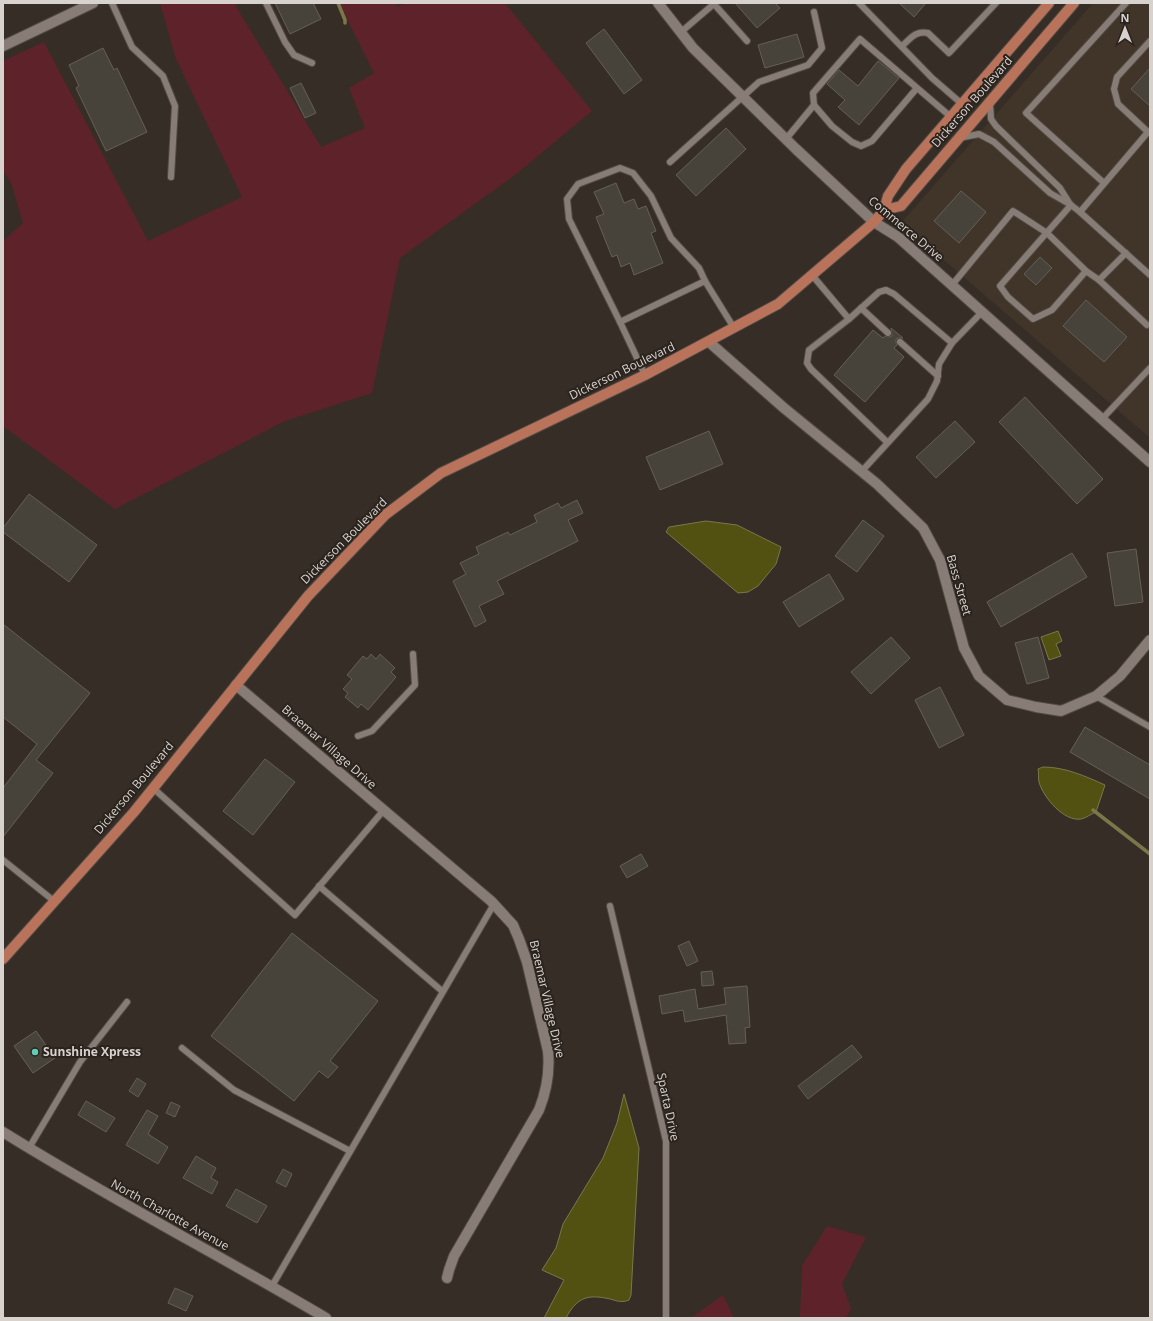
<svg xmlns="http://www.w3.org/2000/svg" width="1153" height="1321" font-family="'Open Sans',sans-serif">
<rect width="100%" height="100%" fill="#352d26"/>
<path fill="#413429" d="M1093 3H1150V438L901 223Z"/>
<g fill="#5e232a">
<path d="M160 3H234L321 147 365 128 349 88 374 73 339 3H396L397 7 406 3H505L592 111 515 175 400 258 372 393 285 421 115 509 3 426V241L23 223 11 183 3 170V61L44 42 148 241 242 197 176 59Z"/>
<path d="M827 1226 866 1237 842 1284 851 1309 846 1318H800L802 1266Z"/>
<path d="M723 1295 734 1318H691Z"/>
</g>
<g fill="#525112" stroke="#7a784a">
<path d="M706 521 737 525 781 547 776 564 758 586 748 592 738 593 666 532 669 527Z"/>
<path d="M1058 631 1062 641 1056 644 1061 656 1049 660 1041 637Z"/>
<path d="M1043 767C1065 767 1085 776 1105 785L1096 812C1091 814 1086 818 1081 819 1064 822 1043 797 1039 782 1038 778 1039 773 1038 769Z"/>
<path d="M624 1094 639 1148 631 1295 629 1300C622 1303 617 1301 610 1299 588 1294 577 1297 566 1318H544L564 1280 542 1270 556 1248 563 1224 603 1158 617 1123Z"/>
</g>
<g fill="none" stroke-linecap="round" stroke-linejoin="round">
<g stroke="#7a784a" stroke-width="3.5">
<path d="M338 3 345 20V23"/>
<path d="M1093 810 1150 854"/>
</g>
</g>
<g fill="#47433a" stroke="#656057">
<path d="M275 3H313L321 19 290 34Z"/>
<path d="M735 3H775L780 8 757 28Z"/>
<path d="M899 3H926L914 17Z"/>
<path d="M604 29 642 80 624 94 586 43Z"/>
<path d="M797 34 804 57 765 68 758 45Z"/>
<path d="M103 48 114 70 117 68 147 132 106 151 76 88 79 86 69 65Z"/>
<path d="M878 61 899 78 859 125 838 107 845 100 827 84 839 70 858 86Z"/>
<path d="M1150 68V106L1131 89Z"/>
<path d="M301 83 316 113 305 118 290 88Z"/>
<path d="M726 128 746 149 696 196 676 175Z"/>
<path d="M616 183 624 203 634 199 638 209 646 206 656 231 651 233 663 263 634 275 630 263 621 267 617 255 612 257 596 217 604 214 594 192Z"/>
<path d="M961 191 986 212 959 243 934 221Z"/>
<path d="M1040 257 1052 268 1036 285 1024 274Z"/>
<path d="M1086 300 1127 337 1104 362 1063 326Z"/>
<path d="M891 328 903 338H899L896 339V343L897 345 894 348 904 357 865 402 834 375 873 330 883 338 885 336 889 337 892 336Z"/>
<path d="M1025 397 1103 479 1077 504 999 422Z"/>
<path d="M955 421 975 442 936 478 916 457Z"/>
<path d="M709 431 723 464 660 490 646 457Z"/>
<path d="M29 494 97 545 69 582 3 532V528Z"/>
<path d="M577 500 583 513 568 520 578 541 497 581 504 594 479 606 486 621 475 627 453 581 466 574 460 563 479 554 476 547 508 532 510 535 537 522 534 515 558 503 561 508Z"/>
<path d="M863 520 884 536 857 572 835 556Z"/>
<path d="M1136 549 1143 602 1115 606 1107 553Z"/>
<path d="M1072 553 1087 577 1001 627 987 602Z"/>
<path d="M829 574 844 599 799 627 783 602Z"/>
<path d="M3 624 90 693 36 760 53 773 3 837V788L37 744 3 717Z"/>
<path d="M891 637 910 658 871 694 851 672Z"/>
<path d="M1038 637 1049 678 1027 684 1015 643Z"/>
<path d="M371 654 376 659 380 654 395 668 391 672 396 677 368 710 361 704 358 708 345 697 348 693 343 689 352 679 347 675 363 656 367 659Z"/>
<path d="M940 687 964 735 939 748 915 700Z"/>
<path d="M1085 727 1150 765V799L1070 752Z"/>
<path d="M265 759 295 782 253 835 223 811Z"/>
<path d="M641 854 648 866 627 878 620 866Z"/>
<path d="M292 933 378 1001 330 1061 338 1067 328 1078 319 1071 294 1101 211 1036Z"/>
<path d="M689 941 698 961 687 966 678 946Z"/>
<path d="M712 971 714 985 702 986 701 972Z"/>
<path d="M747 986 750 1027 745 1028 746 1043 729 1044 726 1015 685 1022 683 1010 662 1014 659 996 695 989 698 1009 726 1004 724 988Z"/>
<path d="M36 1031 55 1058 33 1073 14 1046Z"/>
<path d="M852 1045 862 1057 808 1099 798 1086Z"/>
<path d="M137 1078 146 1084 138 1097 129 1091Z"/>
<path d="M86 1101 115 1118 106 1132 78 1115Z"/>
<path d="M171 1102 180 1106 175 1117 166 1113Z"/>
<path d="M147 1110 158 1116 148 1134 168 1147 158 1164 126 1145Z"/>
<path d="M196 1156 216 1168 211 1178 218 1182 212 1194 183 1178Z"/>
<path d="M283 1169 292 1174 286 1187 276 1182Z"/>
<path d="M236 1189 267 1206 257 1223 226 1206Z"/>
<path d="M175 1288 193 1296 186 1311 168 1303Z"/>
</g>
<g fill="none" stroke-linecap="round" stroke-linejoin="round">
<defs>
<g id="lane">
<path d="M112 3 132 47 163 76 175 106 171 177"/>
<path d="M266 3 285 42 294 55 312 63"/>
<path d="M859 3 932 78 962 104"/>
<path d="M714 4 747 41"/>
<path d="M681 32 715 3"/>
<path d="M902 46C910 39 916 30 928 33L949 53 996 3"/>
<path d="M917 88 872 141 861 146 852 142 832 126 814 105 813 93 860 39 951 117"/>
<path d="M990 103 991 119 996 126 1060 188 1070 204"/>
<path d="M959 138 979 134 994 142 1050 193 1071 205 1080 212 1150 275"/>
<path d="M786 139 814 105"/>
<path d="M670 162 759 82 808 65 822 48 814 12"/>
<path d="M1104 183 1026 113 1126 3"/>
<path d="M1071 205 1000 286 1008 297 1033 319 1052 310 1086 271 1099 280 1126 253"/>
<path d="M1080 212 1148 132 1118 104 1114 89 1117 77 1150 41"/>
<path d="M812 275 849 319 879 292 886 290 894 294 952 343 982 312"/>
<path d="M1099 280 1147 325"/>
<path d="M952 285 1013 211 1047 233 1086 271"/>
<path d="M861 308 888 333"/>
<path d="M849 319 809 350 807 363 811 369 887 442"/>
<path d="M620 322 569 219 567 199 578 184 620 168 633 173 651 196 671 238 699 268 705 281"/>
<path d="M900 342 938 376"/>
<path d="M645 375 620 322 705 281 734 328"/>
<path d="M1102 419 1150 368"/>
<path d="M861 472 928 399 937 381 939 364 952 343"/>
<path d="M1096 696 1150 727"/>
<path d="M358 736 372 731 415 685 413 654"/>
<path d="M153 788 295 915 383 811"/>
<path d="M3 860 54 901"/>
<path d="M319 886 442 991"/>
<path d="M610 906 666 1141V1318"/>
<path d="M182 1048 234 1090 350 1151"/>
<path d="M29 1148 80 1062 127 1002"/>
<path d="M272 1286 494 904"/>
</g>
<g id="street">
<path d="M658 3 693 48 796 149 874 222 898 237 1150 462"/>
<path d="M709 342 784 408 877 484 923 528 940 560 964 648 979 676 1007 700 1036 707 1061 711 1096 696 1120 676 1150 640"/>
<path d="M236 685 491 901 513 925 519 939 527 962 548 1051C550 1072 547 1090 539 1110L454 1256 449 1270 447 1278"/>
</g>
<g id="secondary">
<path d="M3 46 93 3"/>
<path d="M3 1132C109 1198 219 1255 326 1318"/>
</g>
<g id="primary">
<path d="M884 210 901 206 1074 3"/>
<path d="M3 959 134 812 308 596 385 515 441 473 645 375 778 304 874 222 884 210 888 196 906 169 1049 3"/>
</g>
</defs>
<use href="#lane" stroke="#504a44" stroke-width="8"/>
<use href="#street" stroke="#504a44" stroke-width="12"/>
<use href="#secondary" stroke="#504a44" stroke-width="12"/>
<use href="#primary" stroke="#504a44" stroke-width="12"/>
<use href="#lane" stroke="#877d76" stroke-width="6"/>
<use href="#street" stroke="#877d76" stroke-width="10"/>
<use href="#secondary" stroke="#877d76" stroke-width="10"/>
<use href="#primary" stroke="#b9735b" stroke-width="10"/>
</g>
<circle fill="#5eceb8" stroke="#2b231d" stroke-width="1.5" cx="35" cy="1052" r="4"/>
<g text-anchor="middle" stroke-width="4" stroke-linejoin="round" paint-order="stroke">
<g font-size="12" fill="#d7d2ce" stroke="#2b231d">
<text transform="translate(972 102) rotate(-49)" y="4">Dickerson Boulevard</text>
<text transform="translate(906 229) rotate(40)" y="4">Commerce Drive</text>
<text transform="translate(622 371) rotate(-26)" y="4">Dickerson Boulevard</text>
<text transform="translate(344 541) rotate(-45)" y="4">Dickerson Boulevard</text>
<text transform="translate(959 585) rotate(74)" y="4">Bass Street</text>
<text transform="translate(329 747) rotate(41)" y="4">Braemar Village Drive</text>
<text transform="translate(134 788) rotate(-50)" y="4">Dickerson Boulevard</text>
<text transform="translate(547 999) rotate(77)" y="4">Braemar Village Drive</text>
<text transform="translate(668 1107) rotate(78)" y="4">Sparta Drive</text>
<text transform="translate(170 1215) rotate(29)" y="4">North Charlotte Avenue</text>
</g>
<g font-size="12" font-weight="bold" fill="#d7d2ce" stroke="#2b231d" text-anchor="start">
<text x="43" y="1056">Sunshine Xpress</text>
</g>
</g>
<rect width="1153" height="1321" fill="none" stroke="#d7d2ce" stroke-width="8"/>
<g transform="translate(1125 28)" stroke="#2b231d" stroke-width="3" paint-order="stroke">
<path d="M0-3L7 15L0 10L-7 15Z" fill="#d7d2ce"/>
<text y="-6" font-size="11" font-weight="bold" text-anchor="middle" fill="#d7d2ce">N</text>
</g>
</svg>
